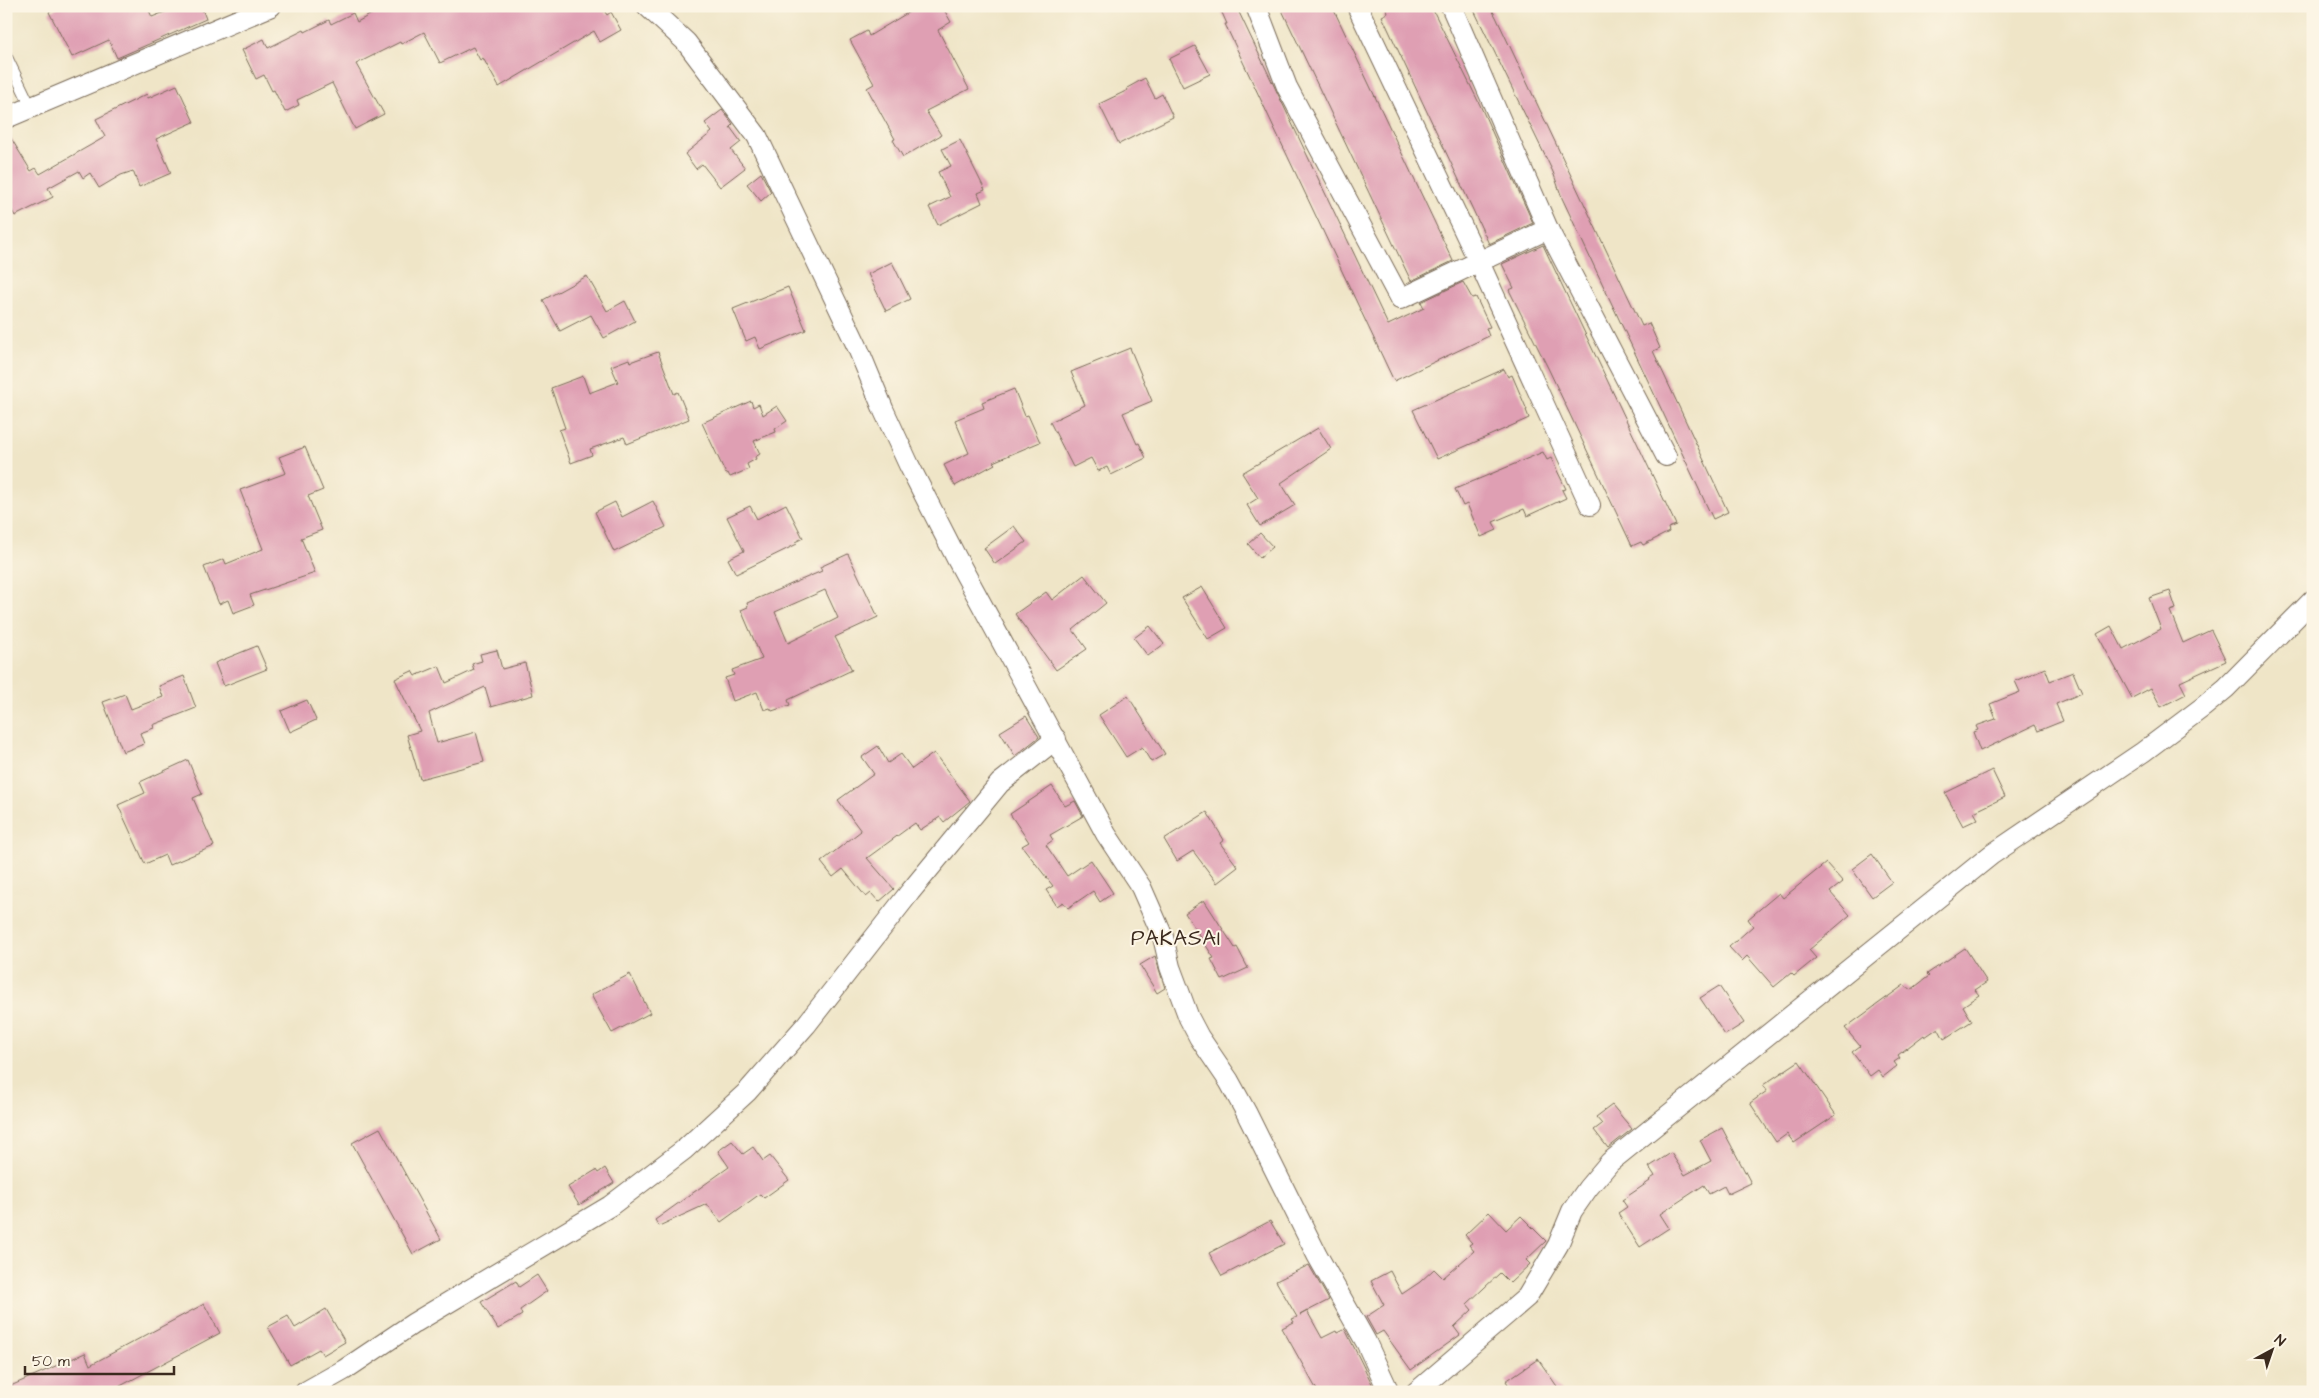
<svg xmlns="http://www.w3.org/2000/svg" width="2319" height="1398" font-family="'Architects Daughter',sans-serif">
<rect width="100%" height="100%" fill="#fcf5e5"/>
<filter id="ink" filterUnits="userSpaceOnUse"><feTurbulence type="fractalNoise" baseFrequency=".02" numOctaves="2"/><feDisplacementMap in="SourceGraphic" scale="10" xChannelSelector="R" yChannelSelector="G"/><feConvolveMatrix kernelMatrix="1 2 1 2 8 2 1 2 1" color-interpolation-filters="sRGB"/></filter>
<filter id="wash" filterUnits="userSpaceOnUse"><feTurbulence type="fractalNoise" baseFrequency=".0096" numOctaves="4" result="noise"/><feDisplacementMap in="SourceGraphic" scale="20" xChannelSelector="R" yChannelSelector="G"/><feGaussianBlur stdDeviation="1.12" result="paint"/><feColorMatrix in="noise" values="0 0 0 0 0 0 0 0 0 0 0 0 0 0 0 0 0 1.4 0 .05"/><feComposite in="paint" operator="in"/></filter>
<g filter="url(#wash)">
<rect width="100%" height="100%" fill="#efe5c7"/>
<g id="blocks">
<g fill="#df9fb3" fill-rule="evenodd">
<path d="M62 6H147L152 17 180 6H201L206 19 117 58 109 40 72 57 49 12Z"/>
<path d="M386 6H601L607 15 611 12 621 30 600 42 594 31 499 87 483 58 480 60 473 47 440 63 424 32 401 44 400 42 356 64 384 114 355 129 332 83 297 100 299 105 285 112 274 90 272 91 264 75 256 79 242 50 264 39 268 48 304 30 305 32 329 20 331 24 353 13 357 22Z"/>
<path d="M919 6H942L951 22 938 30 969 89 926 111 941 135 903 157 893 140 895 139 867 88 874 84 850 40 867 31 869 36Z"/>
<path d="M1219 6H1236L1388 325 1424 308 1421 302 1463 282 1472 298 1476 297 1490 327 1486 328 1489 336 1394 381 1225 24H1227Z"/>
<path d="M1280 6H1332L1453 261 1411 281Z"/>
<path d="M1385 6H1431L1480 105 1533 223 1489 244 1382 16 1388 13Z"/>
<path d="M1472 6H1490L1496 17 1642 326 1649 323 1660 348 1653 351 1728 512 1713 519 1562 198 1553 172Z"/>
<path d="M1195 46 1210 74 1183 87 1169 59Z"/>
<path d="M1145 78 1155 98 1162 94 1173 117 1119 144 1099 104 1128 90 1127 88Z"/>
<path d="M177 85 194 122 156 139 171 173 139 187 133 171 121 175 99 188 90 173 83 178 79 171 48 188 53 197 15 216 6 200V130L31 171 36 168 40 174 105 137 96 119 147 94 148 98Z"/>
<path d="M722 110 733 124 730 127 741 142 731 150 745 168 720 187 702 164 696 169 685 154 712 132 705 123Z"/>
<path d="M960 140 985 190 978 193 982 203 938 225 929 207 950 197 938 172 951 166 942 149Z"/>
<path d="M761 173 771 192 761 201 747 184Z"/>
<path d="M1543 245 1676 525 1668 528 1669 532 1643 545 1641 542 1632 546 1549 370 1509 290 1514 288 1502 264Z"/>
<path d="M892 262 910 299 886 311 868 274Z"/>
<path d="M587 276 607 311 625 301 635 321 604 338 591 315 560 331 543 300Z"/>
<path d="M788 287 806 330 760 349 755 337 746 341 733 309Z"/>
<path d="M1130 348 1152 401 1123 413 1137 444 1139 443 1146 458 1111 475 1107 467 1098 471 1091 458 1073 467 1050 422 1085 405 1071 372Z"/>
<path d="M658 352 674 394 678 392 689 419 627 444 624 437 590 449 592 455 571 463 559 430 565 428 551 388 583 376 589 393 618 382 611 366 629 359 630 362Z"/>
<path d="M1504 369 1508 377 1512 375 1527 410H1526L1529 418 1437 459 1413 410Z"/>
<path d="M1014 389 1025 416 1028 415 1040 442 993 462 995 464 955 486 944 465 969 453 955 420 984 408 982 402Z"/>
<path d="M751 401 753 407 759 404 763 415 777 406 787 421 775 429 776 432 754 441 760 454 755 457 756 459 747 464 749 469 730 477 728 473 726 474 702 423Z"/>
<path d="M1318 428 1331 449 1281 483 1295 505 1260 526 1247 505 1258 498 1242 473Z"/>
<path d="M305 447 323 490 308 496 322 530 301 538 315 573 250 595 254 605 233 613 228 600 219 604 204 567 224 559 226 564 263 549 240 490 286 473 279 457Z"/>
<path d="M1543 452 1547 460 1551 458 1566 489 1562 490 1566 498 1527 516 1524 509 1493 522 1497 530 1481 537 1467 504 1463 506 1455 489Z"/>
<path d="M653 501 666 527 614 552 595 512 615 502 622 517Z"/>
<path d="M786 504 803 538 795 542 797 544 736 574 728 559 744 551 727 517 750 506 757 519Z"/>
<path d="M1014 526 1026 542 995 564 984 548Z"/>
<path d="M1260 533 1273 547 1260 558 1248 544Z"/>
<path d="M848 554 878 617 835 637 852 670 788 700 790 705 772 711 770 708 764 710 757 692 733 701 725 678 734 675 732 670 762 659 741 610 748 607 747 603 822 571 820 567ZM825 590 838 618 788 643 775 612Z"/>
<path d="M1084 575 1106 603 1073 630 1087 649 1056 670 1015 614 1046 592 1052 600Z"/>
<path d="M1202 587 1227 628 1208 639 1182 598Z"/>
<path d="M2170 591 2176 609 2170 611 2183 643 2211 630 2226 661 2180 682 2186 694 2161 707 2151 688 2132 698 2097 634 2111 626 2123 649 2161 629 2149 598Z"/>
<path d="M1150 626 1164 644 1148 656 1134 638Z"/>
<path d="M257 646 267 669 224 686 215 663Z"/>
<path d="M497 650 502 669 525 663 533 695 491 707 485 687 429 713 437 743 476 732 484 762 420 779 407 735 420 731 395 679 412 671 415 676 439 666 446 683 474 670 472 664 482 661 480 654Z"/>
<path d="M2045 668 2050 681 2073 672 2082 693 2056 704 2063 721 2038 731 2035 725 1980 751 1973 732 1978 730 1976 726 1996 719 1990 704 2020 692 2015 681Z"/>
<path d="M184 676 196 708 153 725 154 728 140 733 144 744 123 752 103 702 125 694 131 709 163 697 159 686Z"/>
<path d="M1128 696 1165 754 1151 762 1142 747 1126 757 1099 715Z"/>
<path d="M307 700 316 720 290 732 281 711Z"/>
<path d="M1026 716 1039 737 1015 756 1000 732Z"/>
<path d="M878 746 888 763 901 754 912 769 934 753 970 801 944 822 940 817 920 830 915 823 867 858 894 889 879 902 871 893 866 897 843 869 833 877 821 862 861 831 838 800 874 774 862 757Z"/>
<path d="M188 760 202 794 193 798 214 846 169 865 165 855 145 864 118 805 145 793 140 782Z"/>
<path d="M1992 770 2005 797 1974 812 1978 819 1963 826 1945 793Z"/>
<path d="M1052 786 1065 806 1075 801 1083 816 1050 835 1053 840 1046 845 1067 876 1091 860 1113 893 1100 902 1093 891 1068 908 1063 902 1057 906 1046 890 1053 886 1022 846 1029 842 1010 814Z"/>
<path d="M1207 812 1224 840 1220 843 1238 867 1217 883 1193 851 1177 861 1164 839Z"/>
<path d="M1872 854 1892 882 1872 897 1852 869Z"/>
<path d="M1826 863 1843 882 1830 892 1850 915 1809 950 1816 958 1794 976 1791 973 1774 987 1747 956 1742 961 1729 947 1753 926 1748 919 1779 893 1783 898Z"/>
<path d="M1204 900 1235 948 1237 947 1248 968 1222 980 1211 959 1214 958 1185 913Z"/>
<path d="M1965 948 1987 982 1975 990 1979 995 1963 1006 1972 1021 1944 1039 1938 1028 1925 1037 1924 1035 1898 1055 1900 1058 1894 1062 1897 1066 1883 1077 1878 1070 1870 1076 1852 1052 1860 1046 1845 1028 1904 985 1911 990 1929 976 1927 974Z"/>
<path d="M1155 956 1165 988 1157 993 1140 965Z"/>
<path d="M630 974 650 1013 612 1033 591 995Z"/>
<path d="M1719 986 1744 1023 1725 1035 1700 998Z"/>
<path d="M1799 1061 1836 1115 1794 1143 1787 1134 1776 1142 1750 1103 1767 1091 1763 1085Z"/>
<path d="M1612 1105 1632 1129 1608 1148 1594 1130 1602 1124 1596 1117Z"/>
<path d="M380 1128 441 1239 413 1254 352 1143Z"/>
<path d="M1722 1128 1751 1183 1728 1194 1724 1186 1709 1194 1704 1185 1660 1214 1669 1228 1640 1247 1618 1213 1627 1207 1622 1200 1650 1181 1649 1180 1655 1176 1649 1167 1671 1153 1685 1175 1711 1161 1700 1140Z"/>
<path d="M732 1141 743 1154 753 1147 763 1161 770 1156 789 1180 764 1198 760 1194 721 1222 707 1204 659 1226 655 1220 729 1167 718 1151Z"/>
<path d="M605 1168 614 1183 579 1205 568 1187 596 1170 598 1173Z"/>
<path d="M1489 1212 1506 1230 1521 1216 1546 1241 1526 1260 1530 1264 1510 1283 1500 1273 1467 1304 1472 1310 1454 1327 1460 1335 1411 1370 1383 1331 1376 1335 1366 1317 1384 1305 1371 1281 1390 1271 1402 1294 1420 1282 1434 1269 1443 1278 1474 1251 1469 1245 1472 1243 1465 1235Z"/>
<path d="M1270 1221 1284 1244 1222 1276 1209 1253Z"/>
<path d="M1309 1265 1329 1300 1300 1315 1307 1311 1322 1338 1336 1331 1337 1333 1345 1329 1376 1392H1318L1282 1328 1294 1322 1292 1319 1297 1317 1276 1281Z"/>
<path d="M537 1275 547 1291 520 1310 522 1315 498 1329 481 1302 516 1281 519 1287Z"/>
<path d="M204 1304 220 1333 109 1392H6V1388L85 1353 90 1365Z"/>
<path d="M326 1309 345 1342 323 1355 319 1349 290 1365 268 1327 288 1316 295 1328Z"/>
<path d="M1538 1359 1561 1392H1513L1506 1381Z"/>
</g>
</g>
</g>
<g filter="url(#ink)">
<use href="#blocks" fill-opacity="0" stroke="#7a6b59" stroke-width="1"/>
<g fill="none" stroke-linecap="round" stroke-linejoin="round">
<defs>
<path id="lane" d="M6 55 31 107"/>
<g id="street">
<path d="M647 6 686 42 757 136 857 346 884 411 909 465 957 559 1106 834 1141 887 1163 937 1170 967 1189 1018 1199 1037 1229 1081 1246 1112 1317 1255 1366 1342 1389 1392"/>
<path d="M1256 6 1287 87 1400 299 1548 229 1451 6"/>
<path d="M1357 6 1479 262 1590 505"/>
<path d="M6 118 271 6"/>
<path d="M1548 229 1666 456"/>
<path d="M305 1392 344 1370 414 1323 610 1206 685 1149 747 1092 806 1025 910 892 1000 783 1056 739"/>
<path d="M1416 1392 1527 1297 1558 1245 1572 1211 1588 1188 1610 1162 1991 855 2143 752 2203 707 2226 688 2313 600"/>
</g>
</defs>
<use href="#lane" stroke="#7a6b59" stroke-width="12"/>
<use href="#street" stroke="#7a6b59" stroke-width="22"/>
<use href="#lane" stroke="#fff" stroke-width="10"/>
<use href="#street" stroke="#fff" stroke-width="20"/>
</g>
</g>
<g text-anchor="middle" stroke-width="4" stroke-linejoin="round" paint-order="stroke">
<g font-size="21" letter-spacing="1" fill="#3b2a1e" stroke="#fcf5e5">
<text x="1176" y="945">PAKASAI</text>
</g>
</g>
<rect width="2319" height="1398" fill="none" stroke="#fcf5e5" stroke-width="25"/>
<g transform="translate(2272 1350) rotate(40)" stroke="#fcf5e5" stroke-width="4" paint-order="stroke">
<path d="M0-4L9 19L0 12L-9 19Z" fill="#3b2a1e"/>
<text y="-8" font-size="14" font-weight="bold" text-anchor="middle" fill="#3b2a1e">N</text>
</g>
<path d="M25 1366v8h149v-8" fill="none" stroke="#3b2a1e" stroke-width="2.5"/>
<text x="32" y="1366" font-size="15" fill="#3b2a1e" stroke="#fcf5e5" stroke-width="4" paint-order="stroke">50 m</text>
</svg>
